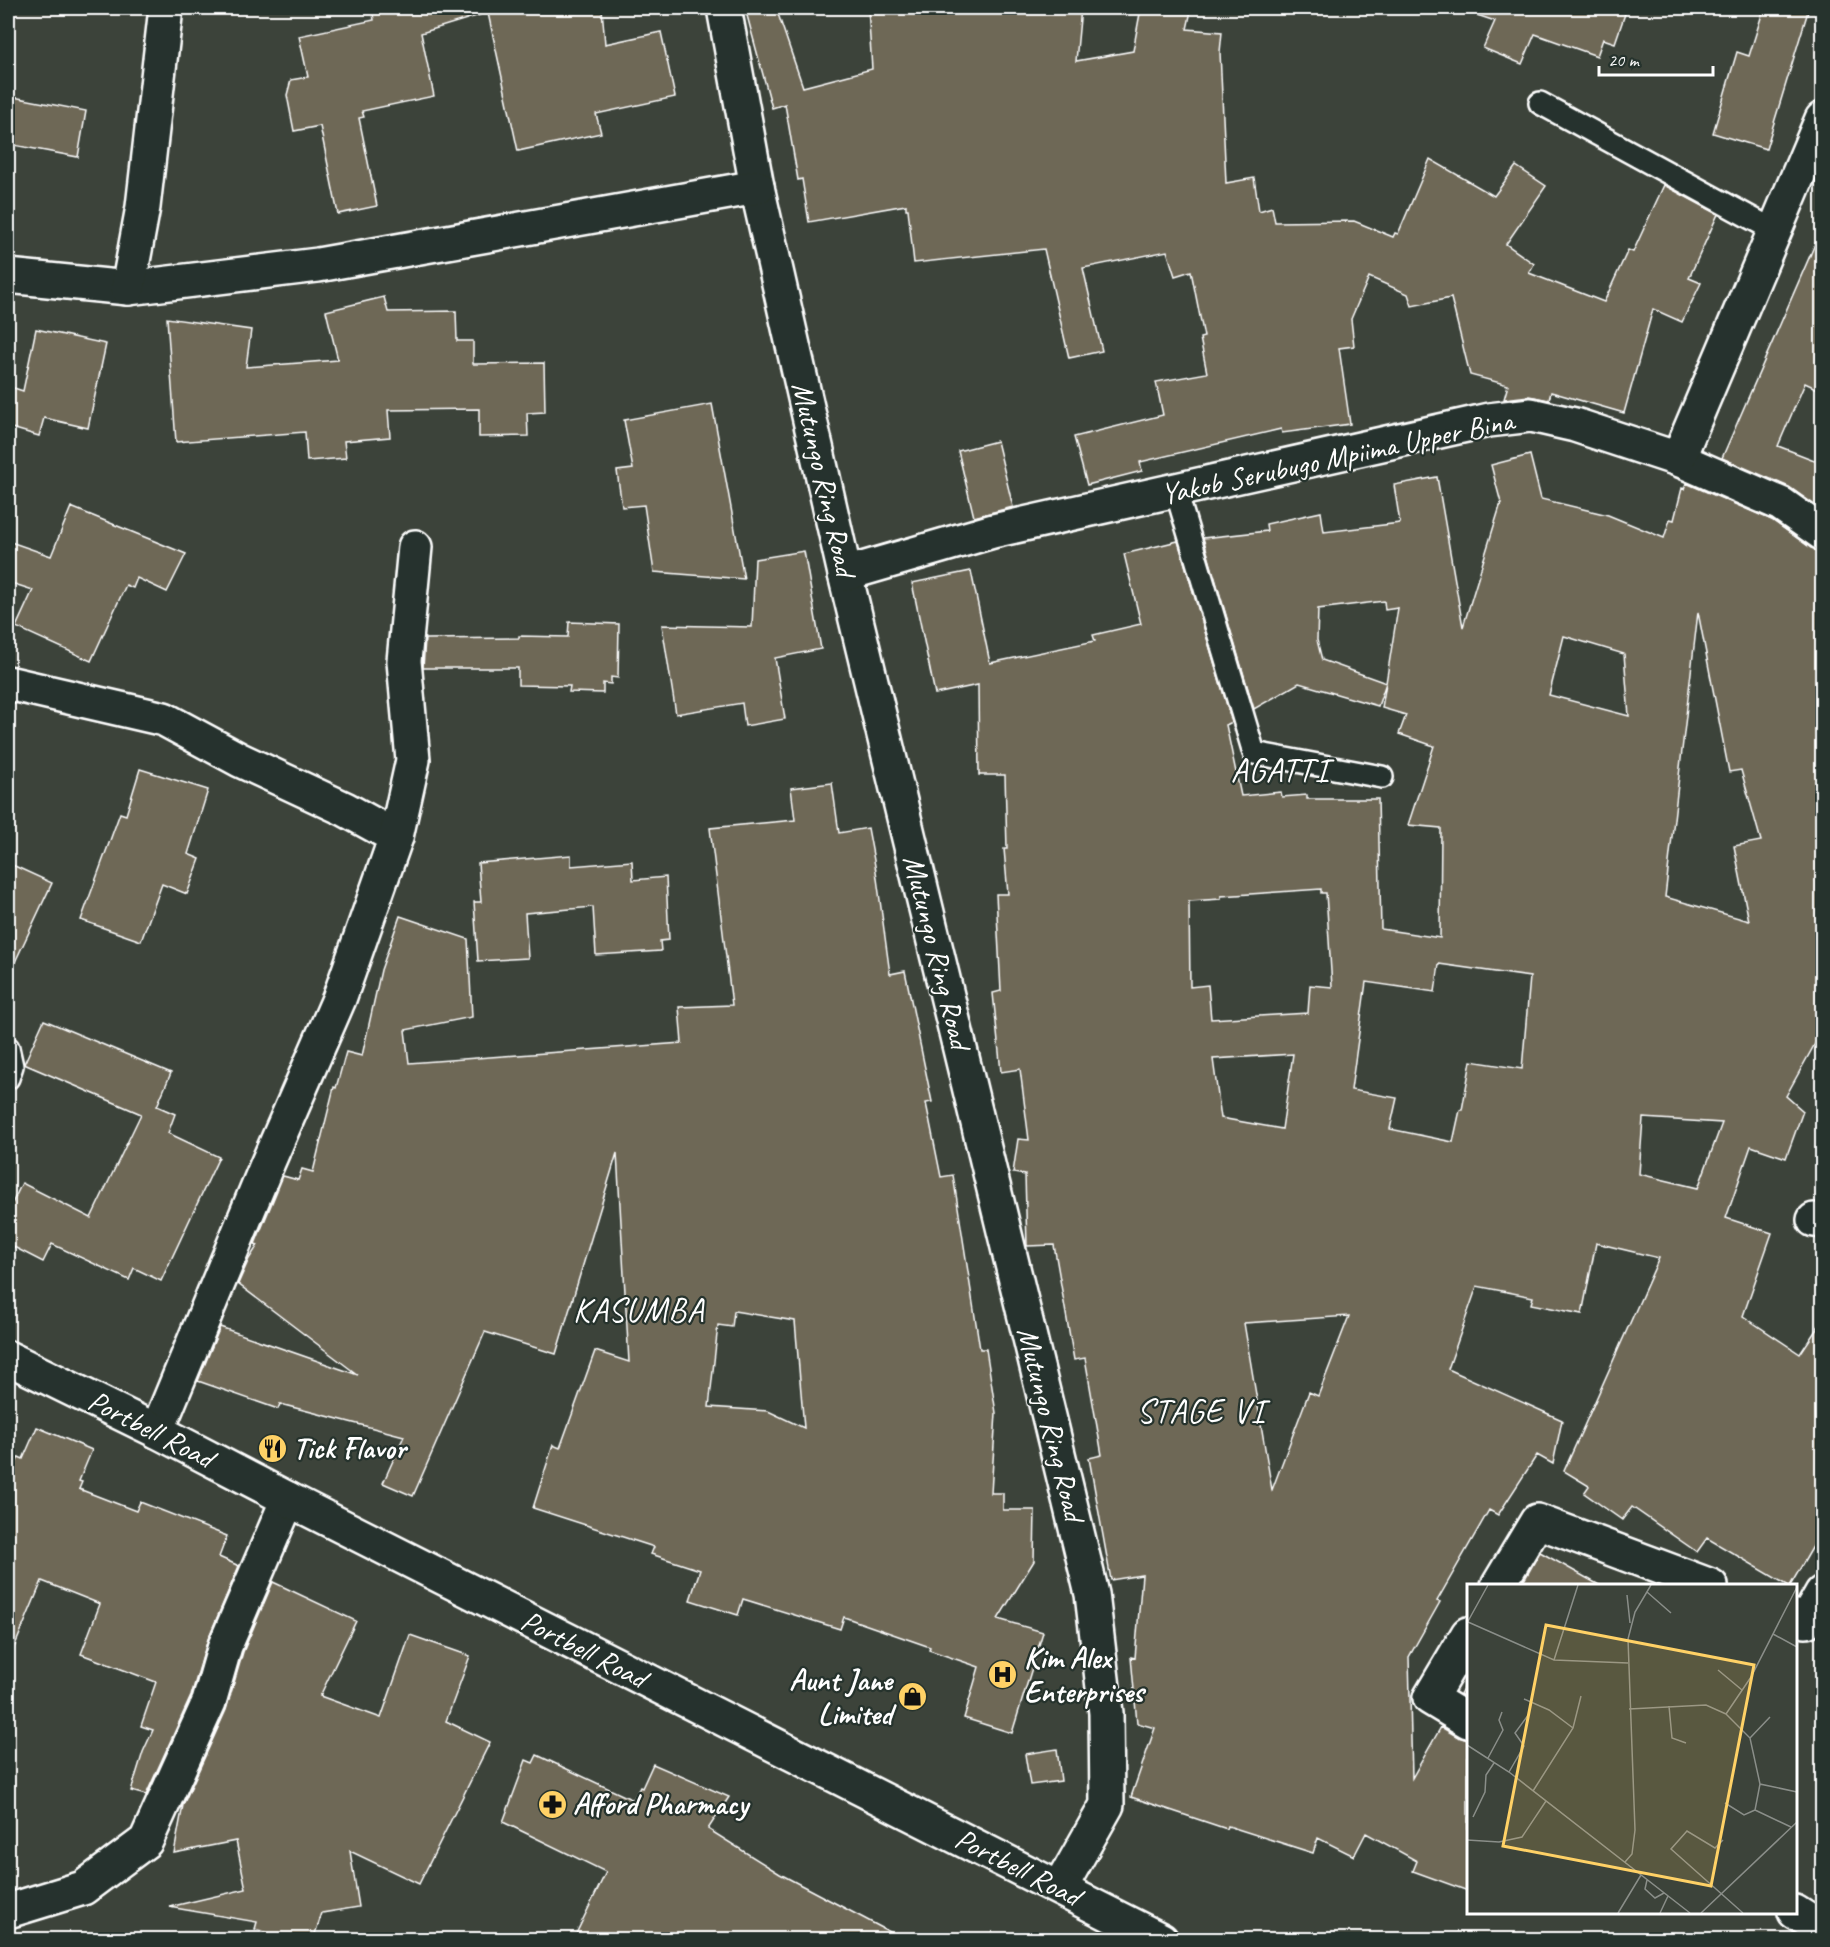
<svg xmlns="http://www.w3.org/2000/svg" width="1830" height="1947" font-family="Caveat,sans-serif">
<rect width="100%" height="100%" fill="#3c433a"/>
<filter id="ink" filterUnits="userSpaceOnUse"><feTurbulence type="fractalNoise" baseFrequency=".0167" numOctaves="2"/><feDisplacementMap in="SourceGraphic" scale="12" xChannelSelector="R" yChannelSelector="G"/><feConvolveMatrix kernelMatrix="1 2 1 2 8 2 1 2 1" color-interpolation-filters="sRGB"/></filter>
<g filter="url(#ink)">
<g fill="#6e6757" stroke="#fff" stroke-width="1.5" fill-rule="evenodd">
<path d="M372 8H479L480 15 421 33 434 96 362 111 364 117 359 118 377 206 338 214 320 126 294 131 287 95 291 80 308 77 299 36 374 20Z"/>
<path d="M510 8H574L575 13 602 9 605 44 661 32 675 97 596 114 601 133 518 151 488 13Z"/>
<path d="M745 8H776L803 87 872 69 868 8H1081L1076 61 1133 51 1141 8H1169L1191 11 1187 29 1222 32 1220 52 1226 183 1254 178 1259 211 1272 207 1275 222 1354 221 1393 237 1395 233 1398 234 1430 159 1494 196 1516 166 1546 186 1506 244 1534 264 1529 273 1604 302 1628 250 1633 252 1664 185 1718 214 1689 278 1701 283 1682 322 1653 309 1624 413 1551 392 1549 400 1529 396 1504 399 1508 385 1470 375 1451 298 1412 306 1408 294 1369 277 1351 319 1354 346 1339 348 1350 424 1282 433 1281 429 1140 462 1142 471 1087 485 1074 437 1163 415 1156 382 1207 373 1200 338 1204 337 1191 271 1175 276 1167 251 1083 268 1102 351 1069 358 1044 249 914 263 908 209H906V205L809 222 802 179 798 180 785 104 772 108Z"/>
<path d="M1472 8H1627L1615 43 1603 39 1597 56 1535 34 1522 64 1483 48 1495 21 1471 13Z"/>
<path d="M1764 8H1809L1766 149 1713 133 1737 52 1749 56Z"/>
<path d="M8 96 86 111 78 157 8 144Z"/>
<path d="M1822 228V391L1805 383 1778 446 1822 463V510L1789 487 1722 458Z"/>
<path d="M384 297 388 312 456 311 457 341H473V364L544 363 545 412 527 413 528 436 479 437V409L388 410 390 437 344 441 346 458 307 461 305 432 176 442 167 318 251 330 246 367 338 360 326 311Z"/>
<path d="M36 329 106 344 88 428 44 418 39 436 8 427V386L23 391Z"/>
<path d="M712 404 744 579 654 572 644 505 622 507 617 471 633 469 624 420Z"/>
<path d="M997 441 1013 507 974 517 958 451Z"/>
<path d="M1530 455 1541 499 1608 515 1664 538 1670 519 1674 520 1682 488 1684 489 1686 483 1772 520 1811 548 1822 551V1031L1786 1096 1803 1111 1786 1158 1751 1146 1726 1218 1772 1233 1743 1316 1800 1354 1822 1321V1531L1790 1586H1789L1707 1538 1697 1552 1632 1507 1622 1520 1584 1493 1589 1486 1564 1471 1659 1258 1596 1243 1582 1314 1531 1304 1533 1297 1477 1286 1448 1369 1562 1420 1553 1464 1537 1455 1498 1515 1489 1510 1437 1601 1440 1602 1409 1657 1412 1778 1441 1727 1458 1737 1468 1740V1891L1413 1871 1417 1861 1366 1833 1354 1856 1318 1838 1313 1853 1228 1826 1227 1829 1131 1797 1155 1728 1137 1723 1131 1657 1135 1658 1142 1575 1111 1580 1089 1458 1102 1455 1085 1358 1074 1360 1054 1245 1027 1246 1025 1175 1013 1173 1018 1139 1029 1140 1020 1069 1001 1072 993 993 1001 991 996 894H1008L1004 849H1007L1005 775H979L978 685 935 694 912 583 971 571 990 663 1095 641 1093 635 1141 624 1124 554 1178 541 1232 722 1226 725 1241 796 1281 792 1282 797 1307 795V799H1378L1381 929 1440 938 1441 828 1408 825 1434 746 1399 734 1406 715 1382 708 1398 608 1385 610 1384 601 1318 609 1317 640 1322 660 1386 683 1378 706 1299 683 1254 709 1203 538 1267 531 1266 524 1321 512 1324 532 1400 523 1394 485 1437 477 1463 627 1501 503 1491 465ZM1698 612 1729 772 1741 770 1761 841 1734 846 1749 921 1665 897ZM1564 636 1624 654 1629 716 1549 695ZM1321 889V893H1326L1332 987 1310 985 1308 1013 1211 1019 1208 985 1190 987 1189 901 1221 899V896ZM1439 964 1530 977 1522 1069 1471 1061 1462 1110H1460L1453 1142 1390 1129 1397 1098 1351 1090 1366 982 1435 992ZM1293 1054 1282 1129 1221 1118 1213 1059ZM1643 1118 1722 1123 1698 1188 1639 1174ZM1349 1316 1318 1396 1309 1392 1272 1490 1244 1323Z"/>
<path d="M71 507 186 554 167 592 137 578 133 588 126 585 91 661 16 627 33 590 8 582V541L51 556Z"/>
<path d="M804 551 821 649 775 658 785 719 745 726 742 703 676 714 662 625 752 627 755 559Z"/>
<path d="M569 622 619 624 618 678 611 677V684L603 683V693L569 692 570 686 518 685V668H423L425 639 519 638V636L568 637Z"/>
<path d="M140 769 208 790 188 854 200 859 187 894 162 884 141 941 81 920 120 813 126 815Z"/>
<path d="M832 783 839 833 868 828 876 871 890 974 905 971 932 1102 926 1103 941 1177 953 1175 980 1349H986L996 1413 991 1493H1003V1510H1035L1034 1561 998 1619 1043 1632 1012 1733 964 1718 979 1667 929 1650 930 1647 844 1617 840 1629 743 1599 738 1615 690 1600 700 1570 651 1554 654 1547 533 1508 553 1445 560 1448 595 1351 629 1362 617 1153 556 1354 485 1332 413 1496 383 1483 404 1436 280 1404 278 1409 198 1381 220 1327 358 1375 238 1284 249 1259 258 1245 255 1244 283 1176 298 1180 302 1169 313 1172 334 1087 336 1088 346 1052 362 1056 381 970 400 916 468 939 472 1017 405 1030 409 1063 682 1043 679 1007 732 1005 710 828 795 820 791 788ZM734 1311 795 1321 804 1428 768 1411 709 1407 718 1325 732 1327Z"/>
<path d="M571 855V866L632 861 633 880 666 877 669 940 660 941 661 951 596 955 593 907 525 913 528 958 478 961 474 902H481L478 863Z"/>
<path d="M8 863 52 883 8 977Z"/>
<path d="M44 1020 171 1073 157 1106 175 1114 168 1133 219 1157 161 1281 134 1268 129 1280 52 1244 43 1262 8 1244V1212L22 1183 91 1218 141 1114 24 1064Z"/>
<path d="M37 1427 92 1450 79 1481 82 1482 79 1489 136 1511 140 1502 227 1536 219 1557 239 1566 208 1639 191 1696 146 1795 131 1791 143 1752 153 1730 141 1726 156 1682 81 1654 100 1604 42 1581 8 1662V1457L17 1461 19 1457 23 1459Z"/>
<path d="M1540 1552 1601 1586H1521Z"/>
<path d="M273 1582 356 1621 320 1696 381 1718 410 1635 470 1656 446 1721 490 1742 419 1884 350 1851 359 1907 322 1913 313 1940H288L255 1929 257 1922 169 1907 246 1889 236 1841 174 1853 183 1805 226 1710 243 1652Z"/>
<path d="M1468 1679V1699L1460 1694Z"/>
<path d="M1057 1749 1061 1781 1030 1785 1025 1754Z"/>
<path d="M537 1755 633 1800 640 1787 642 1788 653 1764 729 1797 708 1829 780 1874 905 1940H573L606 1872 503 1822 526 1760 533 1763Z"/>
</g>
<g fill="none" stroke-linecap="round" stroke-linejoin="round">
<defs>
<g id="lane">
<path d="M1540 103 1775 231"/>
<path d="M1176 491 1254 753 1382 777"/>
<path d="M8 1048 12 1066 8 1078"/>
</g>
<g id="street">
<path d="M724 8 757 187 845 574 1092 1594 1106 1713 1107 1805 1060 1888"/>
<path d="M8 276 128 288 318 265 757 187"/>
<path d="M128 288 143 207 166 8"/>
<path d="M1678 459 1781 504 1822 533"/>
<path d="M845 574 993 531 1489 420 1531 415 1575 425 1678 459 1822 119"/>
<path d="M8 683 164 719 240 760 345 809 396 837"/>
<path d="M1814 1220 1822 1221"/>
<path d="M157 1431 266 1167 339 999 396 837 413 760 404 661 415 547"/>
<path d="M1498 1586 1537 1521 1711 1586"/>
<path d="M1796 1617 1806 1621 1822 1593"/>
<path d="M1468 1634 1430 1698 1468 1721"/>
<path d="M8 1911 83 1888 146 1841 209 1702 225 1646 288 1499"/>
<path d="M1795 1912 1822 1929"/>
</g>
<path id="secondary" d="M8 1358 157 1431 288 1499 1161 1940"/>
</defs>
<use href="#lane" stroke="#fff" stroke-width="26"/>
<use href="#street" stroke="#fff" stroke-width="38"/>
<use href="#secondary" stroke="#fff" stroke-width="38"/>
<use href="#lane" stroke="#26332d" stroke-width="21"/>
<use href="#street" stroke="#26332d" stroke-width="33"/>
<use href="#secondary" stroke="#26332d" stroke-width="33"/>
</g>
</g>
<defs>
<symbol id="restaurant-disc" viewBox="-11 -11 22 22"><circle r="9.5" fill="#ffd166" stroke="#26332d"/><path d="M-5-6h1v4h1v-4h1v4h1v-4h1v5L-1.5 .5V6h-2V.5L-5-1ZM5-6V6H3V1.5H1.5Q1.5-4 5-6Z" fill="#111"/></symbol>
<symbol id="hospital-disc" viewBox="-11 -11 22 22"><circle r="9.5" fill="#ffd166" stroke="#26332d"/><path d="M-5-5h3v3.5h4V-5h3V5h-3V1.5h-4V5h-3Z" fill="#111"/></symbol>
<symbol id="shop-disc" viewBox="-11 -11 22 22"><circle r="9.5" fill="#ffd166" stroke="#26332d"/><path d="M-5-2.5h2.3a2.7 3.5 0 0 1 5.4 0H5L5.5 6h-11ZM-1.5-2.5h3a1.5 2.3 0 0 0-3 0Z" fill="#111"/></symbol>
<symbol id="pharmacy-disc" viewBox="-11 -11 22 22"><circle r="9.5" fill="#ffd166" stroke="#26332d"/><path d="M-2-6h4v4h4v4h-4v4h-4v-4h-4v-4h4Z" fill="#111"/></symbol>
</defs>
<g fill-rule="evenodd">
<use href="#restaurant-disc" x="256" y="1432" width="33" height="33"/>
<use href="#hospital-disc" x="986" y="1658" width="33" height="33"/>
<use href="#shop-disc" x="896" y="1680" width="33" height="33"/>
<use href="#pharmacy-disc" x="536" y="1788" width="33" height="33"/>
</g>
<g text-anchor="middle" stroke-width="4.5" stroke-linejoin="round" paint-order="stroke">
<g font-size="30" fill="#fff" stroke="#26332d">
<text transform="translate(1337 457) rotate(-12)" y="10">Yakob Serubugo Mpiima Upper Bina</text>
<text transform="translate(824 479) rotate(77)" y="10">Mutungo Ring Road</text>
<text transform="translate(937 952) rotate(76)" y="10">Mutungo Ring Road</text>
<text transform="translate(1051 1424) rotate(76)" y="10">Mutungo Ring Road</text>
<text transform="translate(151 1429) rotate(27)" y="10">Portbell Road</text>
<text transform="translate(584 1649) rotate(27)" y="10">Portbell Road</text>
<text transform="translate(1018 1867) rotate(27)" y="10">Portbell Road</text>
</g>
<g font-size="30" font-weight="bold" fill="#fff" stroke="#26332d" text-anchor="start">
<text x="293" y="1458">Tick Flavor</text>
<text x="1024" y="1668">Kim Alex<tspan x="1024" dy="34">Enterprises</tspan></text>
<text x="892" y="1690" text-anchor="end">Aunt Jane<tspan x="892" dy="34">Limited</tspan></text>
<text x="573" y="1814">Afford Pharmacy</text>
</g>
<g font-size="33" letter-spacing="1.5" fill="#fff" stroke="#26332d">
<text x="1280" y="781">AGATTI</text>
<text x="639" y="1321">KASUMBA</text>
<text x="1201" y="1422">STAGE VI</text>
</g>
</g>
<g transform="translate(1467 1584)">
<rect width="330" height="330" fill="#3c433a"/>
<path fill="none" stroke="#8a8e89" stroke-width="1.5" d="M180 8 204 29M160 11 163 39M1 38 87 76 161 79M0 39 21 1M306 50 330 63M87 76 111 1M251 86 275 106M57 115 82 126 106 144M202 122 205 154 219 159M162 125 239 121 259 130 284 93 330 3M259 130 283 154 293 200 330 208M283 154 303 133M0 161 42 188 223 329M21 174 36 146 32 136 35 128M42 188 57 162 48 149 62 130M293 200 288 226 324 243M66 207 106 144 114 112M258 219 277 231 288 226M6 233 18 208 19 191 27 179M0 256 32 258 55 253 79 217M256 256 248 264 220 247 204 265 276 329M158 278 165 270 168 246 161 55 168 28 184 1M180 296 178 305 188 314 197 309M151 329 174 291M193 329 201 312M234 329 330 238"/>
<path fill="#ffd166" fill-opacity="0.15" stroke="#ffd166" stroke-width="3" d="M79 41 287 81 244 302 36 262Z"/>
<rect width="330" height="330" fill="none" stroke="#fff" stroke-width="3"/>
</g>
<rect width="1830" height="1947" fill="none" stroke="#26332d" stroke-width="30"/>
<rect x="15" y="15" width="1800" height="1917" fill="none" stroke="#fff" stroke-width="2" filter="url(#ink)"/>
<path d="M1599 66v9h114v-9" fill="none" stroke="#ffffff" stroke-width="3"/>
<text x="1608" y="66" font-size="18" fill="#ffffff" stroke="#26332d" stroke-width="4.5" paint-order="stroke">20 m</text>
</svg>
